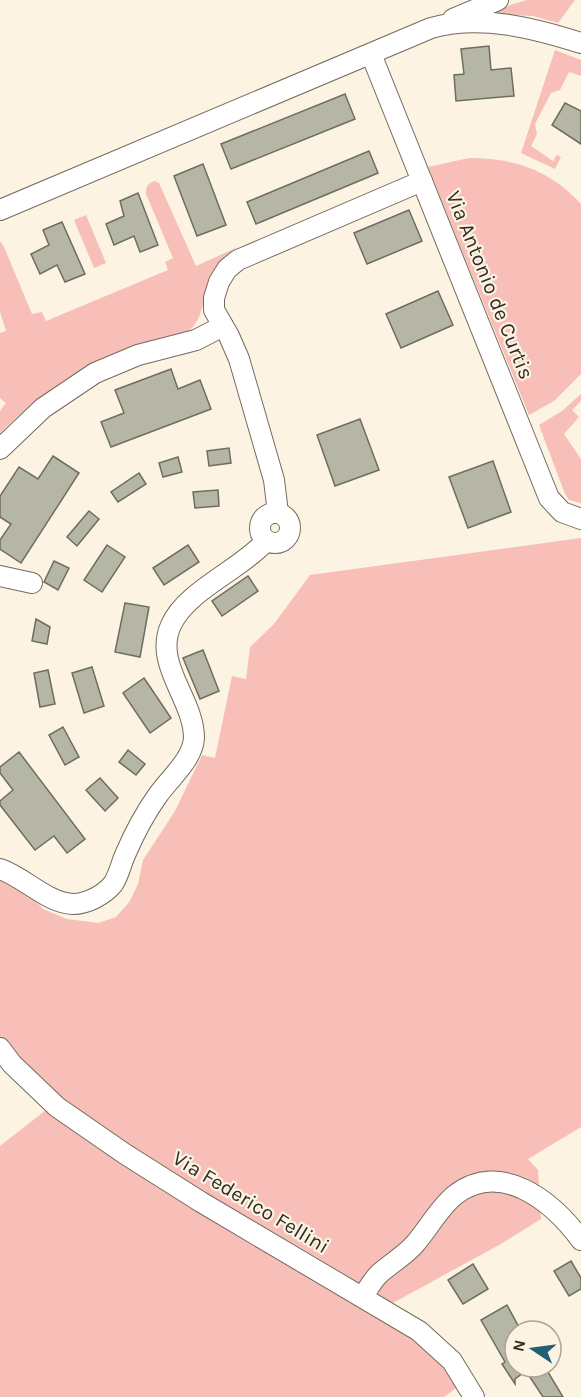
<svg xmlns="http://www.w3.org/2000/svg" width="581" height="1397" font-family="Karla,sans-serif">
<rect width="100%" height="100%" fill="#fcf3e3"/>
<g fill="#f8beb8">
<path d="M527 0H575L558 23 533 16 494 14 510 5Z"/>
<path d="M555 50 581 60V76L569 72 560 90 551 93 535 124 537 134 531 146 553 161 557 155 561 157 555 169 521 153Z"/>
<path d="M469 158C514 158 550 170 581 204V374L554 401 529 415 428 167Z"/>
<path d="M155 181 159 183 196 266 238 247C226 255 215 264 210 277 203 294 204 321 188 331 168 344 128 349 104 359 66 375 29 404 0 433V411L6 403 0 398V333L6 331 0 312V241L4 247 32 314 42 312 46 321 168 270 165 262 173 258 146 194C146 186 148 183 155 181Z"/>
<path d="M86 215 106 263 94 268 74 220Z"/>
<path d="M581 394V401L572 410 579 417 564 434 581 459V503L569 500 565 494 539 425 562 411Z"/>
<path d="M581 538V1127L528 1159 538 1170 541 1219 499 1245 391 1304C334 1266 274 1232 215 1198 139 1155 53 1108 0 1037V878L11 881 35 900 43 909 67 919 98 923 116 917 130 901 138 884 143 860 175 811 202 755 215 758 232 676 246 679 250 647 274 624 310 575Z"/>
<path d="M50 1107 418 1339 448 1368 459 1386 444 1397H0V1146Z"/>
</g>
<g fill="#b5b6a6" stroke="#6d6e5f" stroke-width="1.5">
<path d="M489 46 491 70 511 68 514 96 456 101 454 75 464 74 461 49Z"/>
<path d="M345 94 355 119 231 169 221 144Z"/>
<path d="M565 103 581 111V144L552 125Z"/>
<path d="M369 151 378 173 256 224 247 202Z"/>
<path d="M203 164 226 225 197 236 174 176Z"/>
<path d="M138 193 158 245 140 252 134 236 114 245 106 224 124 216 120 201Z"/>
<path d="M409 210 422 241 367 264 354 233Z"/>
<path d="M62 222 85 274 65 282 57 265 40 274 31 254 49 245 43 230Z"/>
<path d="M438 291 453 325 401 348 386 314Z"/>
<path d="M171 369 178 389 200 380 211 409 111 447 101 422 124 413 115 390Z"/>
<path d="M360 419 379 470 335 486 317 435Z"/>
<path d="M229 448 231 463 209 466 207 451Z"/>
<path d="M53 456 79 473 21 563 0 549V540L11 524 0 517V496L19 467 38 479Z"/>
<path d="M178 457 182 472 163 477 159 463Z"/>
<path d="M493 461 511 512 468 528 449 477Z"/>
<path d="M139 473 146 484 118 502 111 492Z"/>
<path d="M218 490 219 506 195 508 193 492Z"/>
<path d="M89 511 99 519 77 546 67 537Z"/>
<path d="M107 545 125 557 102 592 84 580Z"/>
<path d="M188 545 199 562 164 585 153 568Z"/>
<path d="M54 561 69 568 58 590 44 582Z"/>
<path d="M248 576 258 591 222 616 212 601Z"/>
<path d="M125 603 149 607 140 657 115 652Z"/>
<path d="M36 619 50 627 47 644 32 641Z"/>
<path d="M203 650 219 691 200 699 183 658Z"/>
<path d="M92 667 104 706 84 713 72 673Z"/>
<path d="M48 670 55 704 40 707 34 673Z"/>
<path d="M144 678 171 718 150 733 123 693Z"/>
<path d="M63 727 79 757 65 765 49 735Z"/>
<path d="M128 750 145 764 136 775 119 762Z"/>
<path d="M19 752 85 839 67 853 54 836 35 850 0 805V801L13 790 0 773V767Z"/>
<path d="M100 778 118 798 105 811 86 790Z"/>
<path d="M571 1261 581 1278V1289L569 1296 554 1271Z"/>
<path d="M473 1264 488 1289 463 1304 448 1280Z"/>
<path d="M507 1305 521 1331H515V1367H545L563 1397H543L526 1371 515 1379V1384L502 1364 505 1362 481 1320Z"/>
</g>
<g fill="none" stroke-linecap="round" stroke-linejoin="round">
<defs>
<g id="minor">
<path d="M453 19 498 0"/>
<path d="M371 54 549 498 562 512 581 519"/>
<path d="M0 210 431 28C480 14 534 28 581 43"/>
<path d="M0 449 43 408 95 373 138 355 196 340 223 326"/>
<circle cx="275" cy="528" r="15"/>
<path d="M278 513 274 480 239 359 229 336 214 310V298L219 282 227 269 238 260 422 181"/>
<path d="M0 576 32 583"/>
<path d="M0 869C24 877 47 903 73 904 87 904 104 895 113 884 119 875 121 864 125 855 134 834 145 813 158 795 170 778 193 759 194 738 194 699 153 664 171 625 186 591 240 570 266 541"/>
<path d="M0 1048 12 1064 57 1107 125 1154 201 1202 419 1331 452 1361 474 1397"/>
<path d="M363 1296C368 1289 373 1280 379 1274 390 1264 404 1256 414 1245 428 1229 439 1208 455 1195 501 1159 553 1202 581 1240"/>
</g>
</defs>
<use href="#minor" stroke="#736b5e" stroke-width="22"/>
<use href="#minor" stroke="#fff" stroke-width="20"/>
</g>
<g text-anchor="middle" stroke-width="4.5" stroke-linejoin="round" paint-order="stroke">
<g font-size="21" fill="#302d27" stroke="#fcf3e3">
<text transform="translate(490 285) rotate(68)" y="7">Via Antonio de Curtis</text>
<text transform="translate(251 1202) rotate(31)" y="7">Via Federico Fellini</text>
</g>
</g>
<g transform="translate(533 1349) rotate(283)"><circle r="28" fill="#fcf3e3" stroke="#aaa498" stroke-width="1.5"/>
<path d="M0-4.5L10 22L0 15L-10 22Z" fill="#206075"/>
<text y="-9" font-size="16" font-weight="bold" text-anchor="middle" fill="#302d27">N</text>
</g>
</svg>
